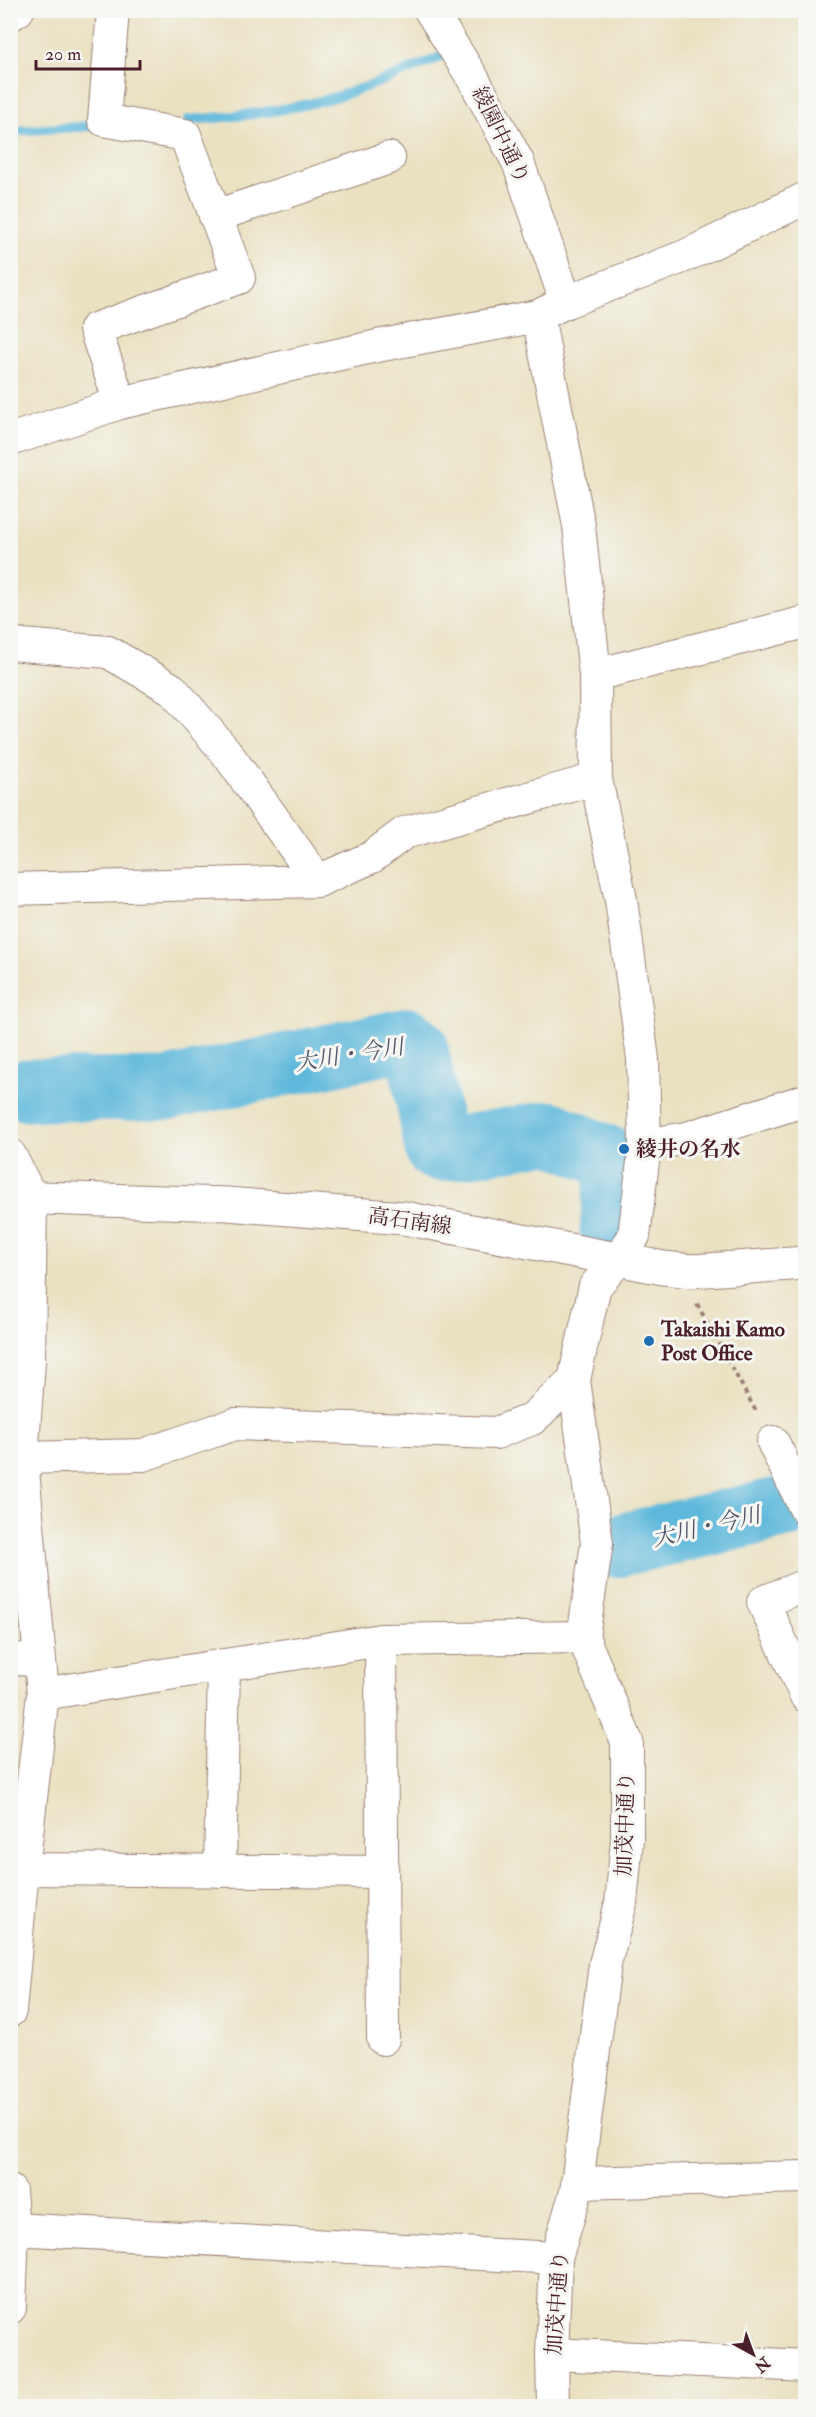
<svg xmlns="http://www.w3.org/2000/svg" width="816" height="2417" font-family="'IM FELL Double Pica','Noto Serif JP',serif">
<rect width="100%" height="100%" fill="#f6f6f2"/>
<filter id="ink" filterUnits="userSpaceOnUse"><feTurbulence type="fractalNoise" baseFrequency=".0167" numOctaves="2"/><feDisplacementMap in="SourceGraphic" scale="12" xChannelSelector="R" yChannelSelector="G"/><feConvolveMatrix kernelMatrix="1 2 1 2 8 2 1 2 1" color-interpolation-filters="sRGB"/></filter>
<filter id="wash" filterUnits="userSpaceOnUse"><feTurbulence type="fractalNoise" baseFrequency=".008" numOctaves="4" result="noise"/><feDisplacementMap in="SourceGraphic" scale="24" xChannelSelector="R" yChannelSelector="G"/><feGaussianBlur stdDeviation="1.35" result="paint"/><feColorMatrix in="noise" values="0 0 0 0 0 0 0 0 0 0 0 0 0 0 0 0 0 1.4 0 .05"/><feComposite in="paint" operator="in"/></filter>
<g filter="url(#wash)">
<rect width="100%" height="100%" fill="#eae1c1"/>
<g fill="none" stroke-linecap="round" stroke-linejoin="round">
<g stroke="#5db8db" stroke-width="10">
<path d="M188 120C247 116 304 109 360 89 388 79 417 67 445 55"/>
<path d="M10 131 93 126"/>
</g>
<g stroke="#5db8db" stroke-width="63">
<path d="M28 1090 167 1089 408 1039 417 1047 436 1149 442 1150 549 1132 617 1161 611 1232"/>
<path d="M616 1546 795 1505"/>
</g>
</g>
</g>
<g filter="url(#ink)">
<g fill="none" stroke-linecap="round" stroke-linejoin="round">
<defs>
<g id="street">
<path d="M113 10 104 120 185 135 239 278 95 329 120 403"/>
<path d="M430 10 474 80 518 162 566 302"/>
<path d="M10 15 18 10"/>
<path d="M215 216 389 158"/>
<path d="M538 316 579 526 595 675 596 779 621 900 643 1059 645 1145 634 1236 620 1258 595 1286 574 1380 597 1543 583 1637 627 1742V1840L621 1903 605 1964 576 2192 556 2258 552 2354 553 2406"/>
<path d="M10 440 120 403 377 346 538 316 566 302 685 256 806 198"/>
<path d="M10 644 108 652 172 689 226 752 318 881 372 857 404 833 596 779"/>
<path d="M595 675 806 622"/>
<path d="M10 889 318 881"/>
<path d="M645 1145 687 1138 806 1100"/>
<path d="M10 1155 31 1197 29 1362 22 1458 43 1694 23 1869 10 2011"/>
<path d="M773 1442 806 1510"/>
<path d="M22 1458 143 1455 235 1424 496 1433 532 1419 574 1380"/>
<path d="M806 1585 763 1602 806 1696"/>
<path d="M381 1640 383 2039"/>
<path d="M10 1659 40 1660"/>
<path d="M43 1694 381 1640 583 1637"/>
<path d="M23 1869 382 1872"/>
<path d="M220 1871 224 1665"/>
<path d="M577 2183 806 2177"/>
<path d="M10 2191 13 2229 10 2308"/>
<path d="M13 2229 556 2258"/>
<path d="M552 2354 806 2366"/>
</g>
<path id="secondary" d="M10 1197 227 1204 404 1218 663 1268 692 1271 806 1263"/>
</defs>
<use href="#street" stroke="#9a8076" stroke-width="34"/>
<use href="#secondary" stroke="#9a8076" stroke-width="35"/>
<path stroke="#9a8076" stroke-width="4" stroke-dasharray="4.5 4.5" stroke-linecap="butt" d="M697 1304 757 1413"/>
<use href="#street" stroke="#fff" stroke-width="32"/>
<use href="#secondary" stroke="#fff" stroke-width="33"/>
</g>
</g>
<g fill="#1f6fb2" stroke="#f6f6f2" stroke-width="2">
<circle cx="624" cy="1149" r="6"/>
<circle cx="649" cy="1341" r="6"/>
</g>
<g text-anchor="middle" stroke-width="6" stroke-linejoin="round" paint-order="stroke">
<g font-size="21" fill="#4a1f2b" stroke="#f6f6f2">
<text transform="translate(501 135) rotate(64)" y="7">綾園中通り</text>
<text transform="translate(410 1221) rotate(8)" y="7">高石南線</text>
<text transform="translate(625 1824) rotate(-88)" y="7">加茂中通り</text>
<text transform="translate(557 2303) rotate(-86)" y="7">加茂中通り</text>
</g>
<g font-size="21" font-weight="bold" fill="#4a1f2b" stroke="#f6f6f2" text-anchor="start">
<text x="636" y="1156">綾井の名水</text>
<text x="661" y="1336">Takaishi Kamo<tspan x="661" dy="24">Post Office</tspan></text>
</g>
<g font-size="22" font-style="italic" fill="#515569" stroke="#f6f6f2">
<text transform="translate(349 1054) rotate(-9)" y="8">大川・今川</text>
<text transform="translate(706 1526) rotate(-13)" y="8">大川・今川</text>
</g>
</g>
<rect width="816" height="2417" fill="none" stroke="#f6f6f2" stroke-width="36"/>
<g transform="translate(753 2354) rotate(139)" stroke="#f6f6f2" stroke-width="4.5" paint-order="stroke">
<path d="M0-4.5L10 22L0 15L-10 22Z" fill="#4a1f2b"/>
<text y="-9" font-size="16" font-weight="bold" text-anchor="middle" fill="#4a1f2b">N</text>
</g>
<path d="M36 60v9h104v-9" fill="none" stroke="#4a1f2b" stroke-width="3"/>
<text x="45" y="60" font-size="18" fill="#4a1f2b" stroke="#f6f6f2" stroke-width="4.5" paint-order="stroke">20 m</text>
</svg>
